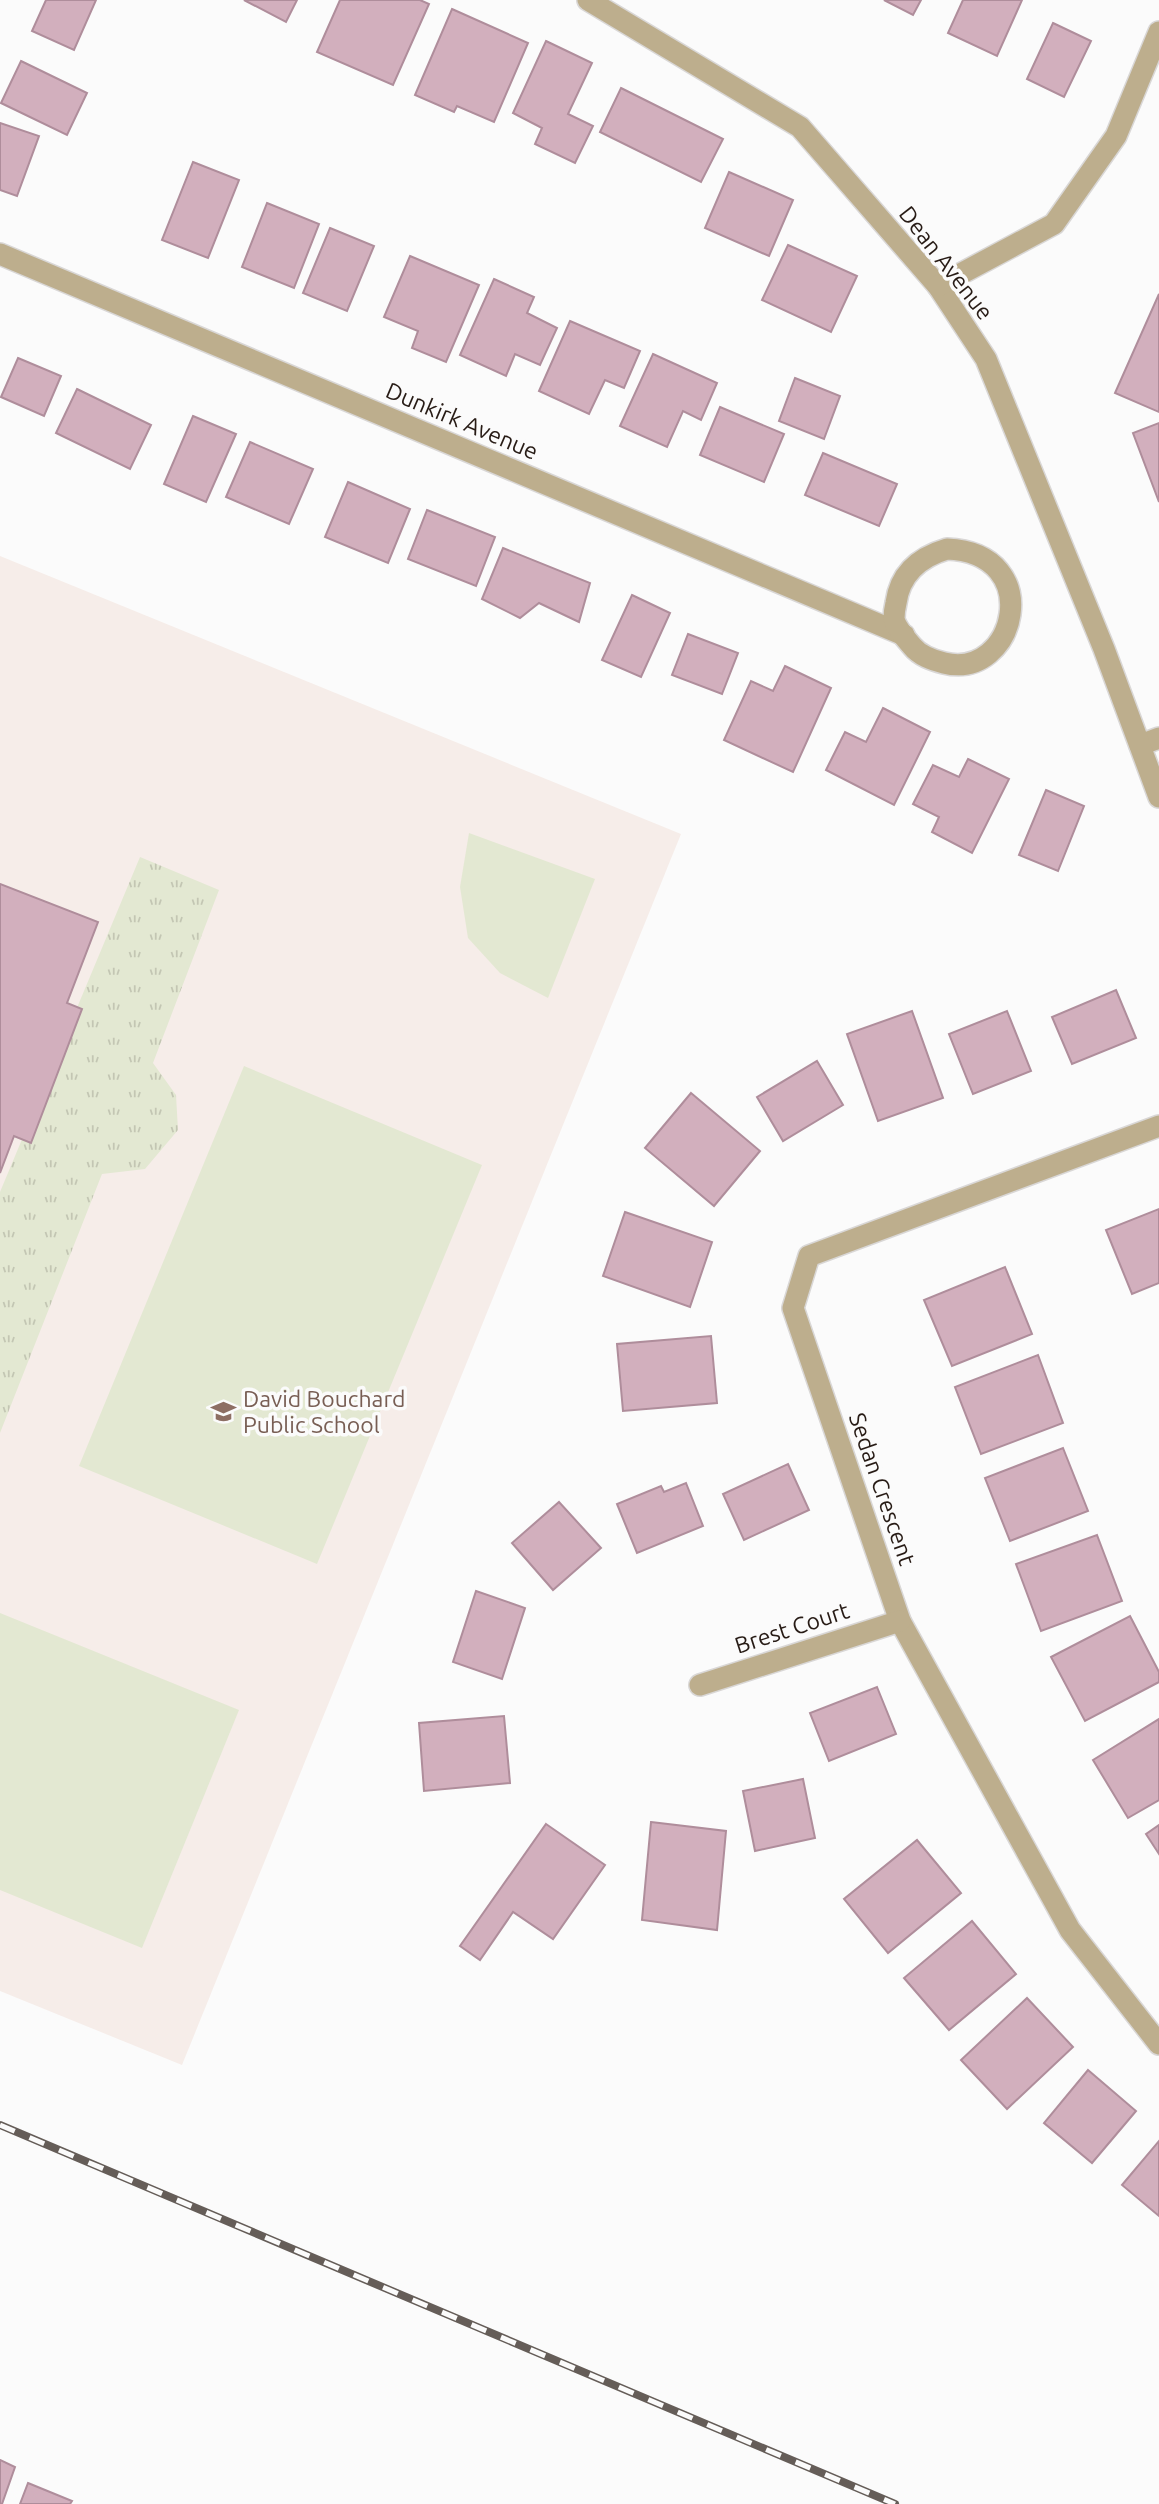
<svg xmlns="http://www.w3.org/2000/svg" width="1159" height="2504" font-family="Ubuntu,sans-serif">
<defs>
<pattern id="grass-tufts" width="24" height="20" patternUnits="userSpaceOnUse" patternTransform="scale(1.75)"><rect width="24" height="20" fill="#e3e8d2"/><path d="M3 7l-1-3M5 7V3M7 7l1-3M15 17l-1-3M17 17v-4M19 17l1-3" fill="none" stroke="#c3c6b3"/></pattern>
</defs>
<rect width="100%" height="100%" fill="#fbfbfb"/>
<path fill="#f6ede9" d="M0 556 681 834 182 2065 0 1991Z"/>
<path fill="url(#grass-tufts)" d="M140 857 219 890 153 1063 176 1095 178 1130 145 1169 102 1174 0 1433V1192Z"/>
<g fill="#e3e8d2">
<path d="M469 833 595 879 548 998 500 973 468 938 460 887Z"/>
<path d="M244 1066 482 1165 317 1564 79 1466Z"/>
<path d="M0 1613 239 1710 142 1948 0 1890Z"/>
</g>
<g fill="#d2afbd" stroke="#af8d9b" stroke-width="2">
<path d="M46 0H96L74 50 32 31Z"/>
<path d="M244 0H297L286 22Z"/>
<path d="M340 0H420L429 4 393 85 317 52Z"/>
<path d="M884 0H921L913 15Z"/>
<path d="M963 0H1022L997 56 948 33Z"/>
<path d="M452 9 528 43 494 122 457 106 454 112 415 95Z"/>
<path d="M1053 23 1091 41 1064 97 1027 79Z"/>
<path d="M546 41 592 63 568 114 593 126 575 163 535 144 542 128 513 113Z"/>
<path d="M21 61 87 93 67 135 1 103Z"/>
<path d="M621 88 723 139 701 182 600 132Z"/>
<path d="M0 123 39 136 17 196 0 190Z"/>
<path d="M193 162 239 180 208 258 162 240Z"/>
<path d="M729 172 793 200 769 256 705 228Z"/>
<path d="M267 203 319 224 294 288 242 267Z"/>
<path d="M330 228 374 246 347 311 303 293Z"/>
<path d="M788 245 857 276 831 332 762 300Z"/>
<path d="M410 256 479 285 446 362 412 348 418 331 384 317Z"/>
<path d="M494 279 534 297 527 313 557 328 540 365 515 354 506 376 460 355Z"/>
<path d="M1159 294V412L1115 393Z"/>
<path d="M570 321 640 351 624 388 605 380 589 414 539 391Z"/>
<path d="M653 354 717 383 701 420 683 411 667 447 620 426Z"/>
<path d="M18 358 61 376 44 416 1 397Z"/>
<path d="M795 378 840 396 824 439 779 421Z"/>
<path d="M77 389 151 425 130 469 56 433Z"/>
<path d="M720 407 784 434 764 482 700 455Z"/>
<path d="M193 416 236 434 206 502 164 484Z"/>
<path d="M1159 423V502L1133 433Z"/>
<path d="M250 442 313 469 289 524 226 497Z"/>
<path d="M823 453 897 484 879 526 805 495Z"/>
<path d="M348 482 410 509 388 563 325 537Z"/>
<path d="M427 510 495 537 476 586 408 559Z"/>
<path d="M503 548 590 583 579 622 539 603 520 618 482 599Z"/>
<path d="M632 595 670 613 641 677 602 660Z"/>
<path d="M688 634 738 653 722 694 672 675Z"/>
<path d="M785 666 831 688 793 772 724 740 751 681 773 691Z"/>
<path d="M883 708 930 732 894 805 826 770 845 732 866 742Z"/>
<path d="M968 759 1009 779 972 853 932 832 939 817 913 804 933 765 959 777Z"/>
<path d="M1046 790 1084 806 1058 871 1019 855Z"/>
<path d="M0 884 98 922 67 1003 82 1009 31 1143 14 1136 0 1173Z"/>
<path d="M1116 990 1136 1038 1072 1064 1052 1017Z"/>
<path d="M912 1011 943 1098 878 1121 847 1034Z"/>
<path d="M1007 1011 1031 1071 973 1094 949 1034Z"/>
<path d="M817 1061 843 1105 783 1141 757 1097Z"/>
<path d="M691 1093 760 1151 714 1206 645 1148Z"/>
<path d="M1159 1209V1283L1132 1294 1106 1230Z"/>
<path d="M625 1212 712 1242 690 1307 603 1276Z"/>
<path d="M1005 1267 1032 1334 952 1366 924 1300Z"/>
<path d="M711 1336 717 1403 623 1411 617 1344Z"/>
<path d="M1038 1355 1063 1423 981 1454 955 1387Z"/>
<path d="M1063 1448 1088 1511 1010 1541 985 1478Z"/>
<path d="M788 1464 809 1510 744 1540 723 1494Z"/>
<path d="M686 1483 703 1526 637 1553 617 1504 661 1486 664 1492Z"/>
<path d="M559 1502 601 1548 553 1590 512 1543Z"/>
<path d="M1097 1535 1122 1601 1041 1631 1016 1564Z"/>
<path d="M476 1591 525 1608 502 1679 453 1662Z"/>
<path d="M1130 1616 1159 1672V1682L1085 1721 1051 1657Z"/>
<path d="M877 1687 896 1734 829 1761 810 1713Z"/>
<path d="M504 1716 510 1783 424 1791 419 1723Z"/>
<path d="M1159 1719V1800L1128 1818 1093 1760Z"/>
<path d="M803 1779 815 1838 755 1851 743 1791Z"/>
<path d="M651 1822 726 1831 717 1930 642 1920Z"/>
<path d="M546 1824 605 1865 553 1939 513 1912 480 1960 460 1946Z"/>
<path d="M1159 1825V1854L1146 1834Z"/>
<path d="M917 1840 961 1893 888 1953 844 1899Z"/>
<path d="M972 1921 1016 1974 949 2030 904 1978Z"/>
<path d="M1027 1998 1073 2047 1007 2109 961 2060Z"/>
<path d="M1088 2070 1136 2111 1092 2163 1044 2123Z"/>
<path d="M1159 2141V2216L1122 2185Z"/>
<path d="M0 2460 15 2467 2 2504H0Z"/>
<path d="M28 2483 72 2501 70 2504H20Z"/>
</g>
<g fill="none" stroke-linecap="round" stroke-linejoin="round">
<defs>
<path id="service" d="M1140 745 1159 738"/>
<g id="minor">
<path d="M588 0 800 127 938 286 986 359 1104 649 1159 797"/>
<path d="M0 254 904 635"/>
<path d="M938 286 1054 224 1116 136 1159 32"/>
<path d="M947 549C1047 553 1016 681 944 663 932 660 920 656 912 646 906 639 896 628 894 619 894 615 895 607 896 603 900 573 920 557 947 549Z"/>
<path d="M1159 1126 809 1256 793 1308 900 1621 1070 1930 1159 2044"/>
<path d="M700 1685 900 1621"/>
</g>
</defs>
<use href="#service" stroke="#d9d7d6" stroke-width="24"/>
<use href="#minor" stroke="#d9d7d6" stroke-width="24"/>
<use href="#service" stroke="#bdae8d" stroke-width="21"/>
<use href="#minor" stroke="#bdae8d" stroke-width="21"/>
<defs>
<path id="rail" d="M0 2125 895 2504"/>
</defs>
<use href="#rail" stroke="#655d58" stroke-width="8"/>
<use href="#rail" stroke="#fbfbfb" stroke-width="5" stroke-dasharray="16" stroke-linecap="butt"/>
</g>
<defs>
<symbol id="school-bare" viewBox="-9 -9 18 18"><path d="M0-5L7-2L0 1L-7-2ZM-4 1L0 2.5L4 1V4Q0 6-4 4Z" fill="#8d6e63" stroke="#fbfbfb" stroke-width="2.5" paint-order="stroke"/></symbol>
</defs>
<g fill-rule="evenodd">
<use href="#school-bare" x="206" y="1394" width="35" height="35"/>
</g>
<g text-anchor="middle" stroke-width="7" stroke-linejoin="round" paint-order="stroke">
<g font-size="23" fill="#271b15" stroke="#fbfbfb">
<text transform="translate(946 263) rotate(52)" y="8">Dean Avenue</text>
<text transform="translate(462 421) rotate(23)" y="8">Dunkirk Avenue</text>
<text transform="translate(882 1489) rotate(71)" y="8">Sedan Crescent</text>
<text transform="translate(792 1628) rotate(-18)" y="8">Brest Court</text>
</g>
<g font-size="23" fill="#785e54" stroke="#fbfbfb" text-anchor="start">
<text x="243" y="1407">David Bouchard<tspan x="243" dy="26">Public School</tspan></text>
</g>
</g>
</svg>
